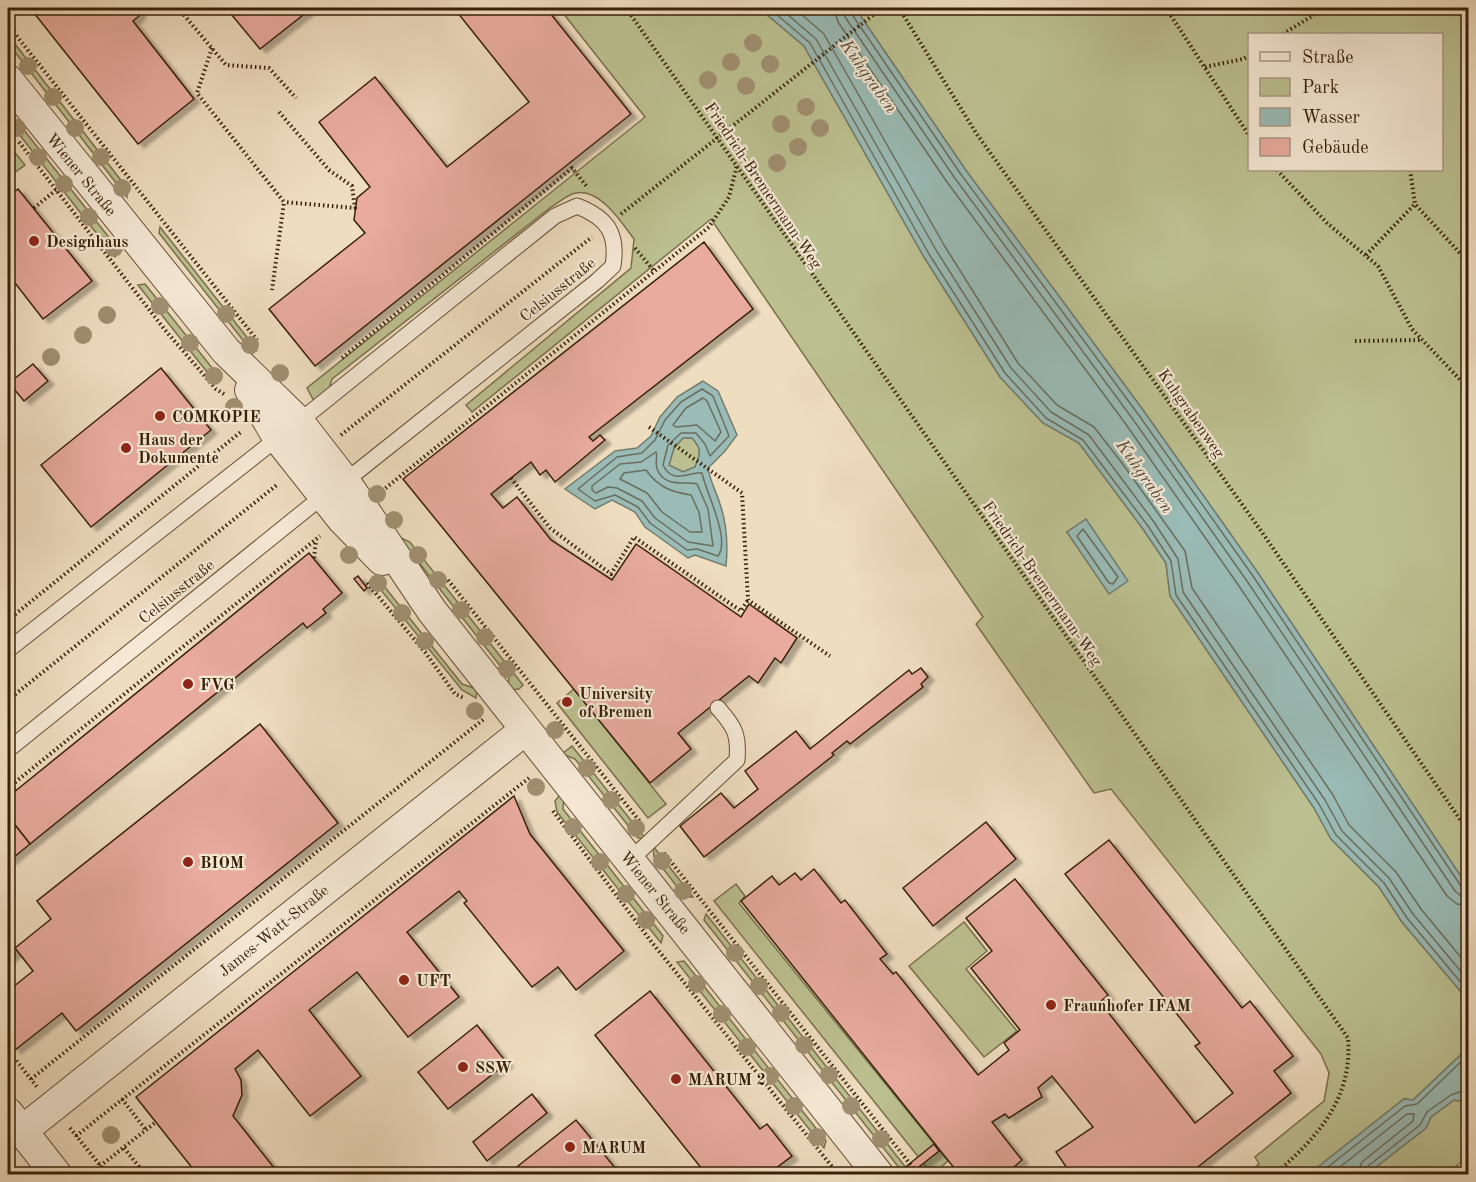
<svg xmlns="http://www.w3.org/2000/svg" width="1476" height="1182" font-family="'Old Standard TT',serif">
<defs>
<filter id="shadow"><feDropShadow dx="6" dy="4" stdDeviation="1.5" flood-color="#0004"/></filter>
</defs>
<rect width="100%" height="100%" fill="#efddc0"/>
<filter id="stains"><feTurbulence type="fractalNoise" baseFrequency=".00333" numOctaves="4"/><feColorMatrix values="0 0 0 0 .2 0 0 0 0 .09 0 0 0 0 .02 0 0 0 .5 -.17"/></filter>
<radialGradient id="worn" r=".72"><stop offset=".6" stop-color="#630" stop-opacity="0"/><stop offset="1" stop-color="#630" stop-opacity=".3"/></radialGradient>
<g fill="#bcc091" stroke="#7a704c" stroke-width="1.5" fill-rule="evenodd">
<path d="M559 8H759L804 46 924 257 1000 377 1043 423 1079 443 1143 529 1166 563 1170 596 1314 808 1331 839 1379 887 1402 922 1468 1000V1048L1413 1100 1404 1099 1309 1174H1246L1259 1164 1255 1157 1324 1101 1329 1073 1321 1054 1111 789 1094 793 976 624 983 617 711 219 472 412 466 405 631 268 634 239C622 223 600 188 576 193 568 194 558 203 551 207L332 379 329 389 314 401 307 388 645 117ZM1085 520H1086L1109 593 1067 532Z"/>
<path d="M855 8H1468V887L1258 573 1143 410 965 169ZM1250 34H1442V170H1250Z"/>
<path d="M8 35 127 188V197L8 43Z"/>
<path d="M8 110 119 250 115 257 8 120Z"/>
<path d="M8 144 25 165 14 173 8 165Z"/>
<path d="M160 227 257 350 253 353 159 233Z"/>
<path d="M145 284 221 379 215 382 138 285Z"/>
<path d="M683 438H692C702 449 701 453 695 467L683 472 669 465 674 448Z"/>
<path d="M401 538 410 542 523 685 519 689 511 690 508 687 509 677 409 550 400 547 396 542Z"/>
<path d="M376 576 462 684 477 689 476 698 462 690 380 589Z"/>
<path d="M574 689 666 804 648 818 557 703Z"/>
<path d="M572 746 645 838H638L575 759 562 754Z"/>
<path d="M560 795 564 798 563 809 663 936 661 943 557 812 555 801Z"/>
<path d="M653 846 693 897H685L654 857Z"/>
<path d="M736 884 745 896 739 903 948 1161 940 1168 944 1174H932L714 901Z"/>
<path d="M706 914 911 1174H904L704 920Z"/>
<path d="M964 922 987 951 966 969 1017 1031 984 1057 909 966Z"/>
<path d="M684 961 826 1141 824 1148 677 962Z"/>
<path d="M1468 1094V1157L1446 1174H1367L1426 1128 1431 1117 1454 1100 1459 1101Z"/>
</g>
<g fill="#9abbb6" stroke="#737d70" stroke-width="1.5" fill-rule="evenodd">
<path d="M759 8H855L965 169 1143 410 1258 573 1468 887V1000L1402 922 1379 887 1331 839 1314 808 1170 596 1166 563 1143 529 1079 443 1043 423 1000 377 924 257 804 46Z"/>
<path d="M703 381 718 391 737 435 725 451 708 468C710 481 716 491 720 504 727 524 728 545 726 566L695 555 688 558 645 527 635 512 612 500 595 509 565 489 615 451 637 448 651 436 660 417 677 397ZM683 438H692C702 449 701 453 695 467L683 472 669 465 674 448Z"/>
<path d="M1086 519 1128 581 1109 594 1067 532Z"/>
<path d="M1468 1048V1094L1459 1101 1454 1100 1431 1117 1426 1128 1367 1174H1309L1404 1099 1413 1100Z"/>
</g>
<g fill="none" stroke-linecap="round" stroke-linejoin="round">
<g stroke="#696e5e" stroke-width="1.5">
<path d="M769 8 810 43 929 254 1005 373 1046 418 1083 440 1148 526 1171 561 1176 595 1319 804 1336 835 1384 883 1407 918 1468 991"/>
<path d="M780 8 816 39 936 250 1011 368 1051 412 1089 435 1154 522 1178 559 1183 592 1325 800 1342 831 1389 878 1413 914 1468 980"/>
<path d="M794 8 824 34 944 245 1018 363 1057 405 1094 427 1122 463 1185 551 1192 588 1333 795 1349 825 1396 872 1421 909 1468 966"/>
<path d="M834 8 838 22 947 182 1125 423 1239 586 1447 896 1457 904 1468 906"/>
<path d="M843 8 845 17 954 177 1132 418 1247 581 1455 891 1461 896 1468 897"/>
<path d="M850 8 851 13 960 173 1138 414 1253 576 1461 886 1468 890"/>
<path d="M702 389 713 396 729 436 710 456 705 444 696 433H681L668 445 663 465C673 486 690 471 702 473 706 493 731 539 718 556L697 549 687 550 650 523 638 507 615 495 595 501 578 489 617 457 642 453 655 440 665 420 681 402Z"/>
<path d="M703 398 707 401 721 432 715 441 697 425 676 427 673 425 686 408Z"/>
<path d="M656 452C658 458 654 465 658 471 666 488 686 481 697 484L708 509 713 546 688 542 655 518 642 501 617 488 608 487 596 493 592 490V486L620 464 641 462Z"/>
<path d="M646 470C658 487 671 492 691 495L699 512 702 532H690L662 512 647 493 620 479 624 473Z"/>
<path d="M1083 529 1118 577 1113 584 1109 583 1077 536Z"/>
<path d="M1319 1174 1405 1106 1417 1104 1468 1055"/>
<path d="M1331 1174 1407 1114H1414L1413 1121 1362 1162 1357 1174"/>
<path d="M1364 1174 1367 1167 1420 1125 1427 1112 1451 1095 1468 1089"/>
</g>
</g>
<g fill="#e8ab9e" stroke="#382007" stroke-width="1.5" filter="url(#shadow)">
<path d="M30 8H139V16L133 21 194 99 138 144Z"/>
<path d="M226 8H312L260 49Z"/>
<path d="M463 8H546L631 114 315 366 269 309 365 233 354 220 357 198 370 187 319 122 375 77 447 167 529 102 457 12Z"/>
<path d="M18 189 92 281 43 319 8 274V197Z"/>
<path d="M704 242 753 309 589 437 593 441 600 435 605 440 555 482 546 470 540 475 531 462 491 494 503 508 517 497 551 540 612 580 636 544 741 617 749 604 797 638 781 663 775 658 758 683 749 676 678 733 691 749 650 783 403 479Z"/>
<path d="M33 364 48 381 24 401 9 383Z"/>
<path d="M161 368 211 430 91 527 41 465Z"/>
<path d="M309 553 342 593 323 609 326 613 307 628 303 623 30 844 8 816V797Z"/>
<path d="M358 576 367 588 364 591 354 579Z"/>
<path d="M921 668 928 677 921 684 923 687 850 744 847 741 832 753 834 755 704 857 680 826 721 793 734 808 758 789 745 771 796 731 810 749 909 670 912 674Z"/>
<path d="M260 724 338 823 76 1031 62 1013 15 1050 8 1040V991L33 971 15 948 51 919 37 901Z"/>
<path d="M514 796 530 834 624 951 576 990 558 967 532 987 464 903 467 901 459 891 407 932 459 997 408 1037 357 972 309 1010 361 1076 310 1116 258 1050 235 1069 241 1080 242 1095 233 1116 279 1174H197L136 1097Z"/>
<path d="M8 816 30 844 8 862Z"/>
<path d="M986 822 1016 859 933 926 903 888Z"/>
<path d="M1109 840 1242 1008 1250 1001 1293 1056 1274 1071 1291 1093 1189 1174H1071L1056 1152 1093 1127 1052 1076 1038 1088 1042 1097 1009 1118 1005 1114 992 1122 1022 1160 1007 1173 1008 1174H959L741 901 772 876 779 885 795 873 801 880 814 869 841 903 845 900 887 954 880 959 893 974 896 972 978 1075 1009 1050 1004 1043 1020 1030 971 968 992 951 966 918 1015 879 1108 995 1100 1002 1195 1123 1233 1093 1195 1046 1200 1043 1065 874Z"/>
<path d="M8 943 15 953 8 959Z"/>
<path d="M650 991 760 1129 767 1124 792 1156 768 1174H706L595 1035Z"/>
<path d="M477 1025 507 1063 448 1109 418 1072Z"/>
<path d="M532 1094 547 1113 487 1161 473 1142Z"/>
<path d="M576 1120 620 1174H508Z"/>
<path d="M934 1144 939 1151 910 1174H897Z"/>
</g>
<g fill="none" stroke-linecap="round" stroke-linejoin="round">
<defs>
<g id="lane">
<path d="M8 650 311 412 555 216 577 206C608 218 618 234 613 266L597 281 358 471 323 496 8 750"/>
<path d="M630 860 737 760C739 735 735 727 718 708"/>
</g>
<g id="street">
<path d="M8 80 226 351 299 422 344 480 432 611 878 1174"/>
<path d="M250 390 278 438 342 519 382 560"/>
<path d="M8 1113 56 1174"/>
<path d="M22 1131 525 730"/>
</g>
</defs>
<use href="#lane" stroke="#664f35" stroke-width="17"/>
<use href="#street" stroke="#664f35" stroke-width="32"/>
<g stroke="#382007" stroke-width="4" stroke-dasharray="1.5 3" stroke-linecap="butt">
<path d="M178 8 226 65 269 68 296 98"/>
<path d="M626 8 1348 1038C1353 1098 1318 1137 1275 1174"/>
<path d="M899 8 976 133 1259 528 1468 831"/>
<path d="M1166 8 1250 137"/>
<path d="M8 25 257 340"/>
<path d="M1283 34 1325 8"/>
<path d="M212 48 197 93 284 202 272 290"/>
<path d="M1205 67 1243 59 1250 55"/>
<path d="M279 112 329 170 352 186 355 208 284 202"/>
<path d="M19 142 165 330 216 389 224 394"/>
<path d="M1277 170 1327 223 1378 266 1412 329 1468 388"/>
<path d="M1410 170 1415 204 1468 262"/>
<path d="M34 208 56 190"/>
<path d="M621 214 882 8"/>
<path d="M635 248 654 271"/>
<path d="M1366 255 1415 204"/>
<path d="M1355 341 1422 340"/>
<path d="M342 358 572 168 588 188"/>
<path d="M649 427 742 493 748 600 830 656"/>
<path d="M341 435 592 237"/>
<path d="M511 478 550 528 611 574 634 537 741 611 748 600"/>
<path d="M382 491 709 227 729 197 737 165"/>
<path d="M314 558 316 540"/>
<path d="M448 580 641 823"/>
<path d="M367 583 425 652 455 694 464 698"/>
<path d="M8 620 242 431"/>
<path d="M8 700 278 484"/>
<path d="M11 785 15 790"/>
<path d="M8 788 320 536"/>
<path d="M553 811 650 940 838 1174"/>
<path d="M664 853 918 1174"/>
<path d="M8 1050 37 1087"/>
<path d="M31 1079 484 719"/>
<path d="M122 1099 146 1130"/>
<path d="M70 1128 107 1174"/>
<path d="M76 1136 529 778"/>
<path d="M124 1148 145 1174"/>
<path d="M100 1166 156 1122"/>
<path d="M147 1174 154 1169 158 1174"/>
</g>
<use href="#lane" stroke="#f5e9d6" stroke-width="15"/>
<use href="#street" stroke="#f5e9d6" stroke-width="30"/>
</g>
<g fill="#a08f71">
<circle cx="753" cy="43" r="9"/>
<circle cx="731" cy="62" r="9"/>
<circle cx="770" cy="64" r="9"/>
<circle cx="28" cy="66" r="9"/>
<circle cx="708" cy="80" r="9"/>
<circle cx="746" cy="86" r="9"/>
<circle cx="53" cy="97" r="9"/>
<circle cx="806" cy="107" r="9"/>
<circle cx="781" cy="124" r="9"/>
<circle cx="17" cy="128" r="9"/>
<circle cx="75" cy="128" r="9"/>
<circle cx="820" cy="128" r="9"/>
<circle cx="798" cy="147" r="9"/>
<circle cx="38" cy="157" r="9"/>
<circle cx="101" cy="157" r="9"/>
<circle cx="777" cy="163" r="9"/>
<circle cx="64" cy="184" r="9"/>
<circle cx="122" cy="188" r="9"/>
<circle cx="89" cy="217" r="9"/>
<circle cx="114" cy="248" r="9"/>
<circle cx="160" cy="306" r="9"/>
<circle cx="226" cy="314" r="9"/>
<circle cx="107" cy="315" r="9"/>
<circle cx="83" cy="335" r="9"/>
<circle cx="190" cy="343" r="9"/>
<circle cx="250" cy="345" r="9"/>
<circle cx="51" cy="357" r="9"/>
<circle cx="280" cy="373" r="9"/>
<circle cx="214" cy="376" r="9"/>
<circle cx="234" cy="407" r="9"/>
<circle cx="377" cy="494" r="9"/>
<circle cx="394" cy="520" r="9"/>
<circle cx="349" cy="555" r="9"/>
<circle cx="418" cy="555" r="9"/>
<circle cx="438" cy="580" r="9"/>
<circle cx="378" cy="583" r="9"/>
<circle cx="461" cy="610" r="9"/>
<circle cx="402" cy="613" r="9"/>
<circle cx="485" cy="637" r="9"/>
<circle cx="425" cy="641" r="9"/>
<circle cx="507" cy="669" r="9"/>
<circle cx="475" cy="711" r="9"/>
<circle cx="555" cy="730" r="9"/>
<circle cx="587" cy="768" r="9"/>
<circle cx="536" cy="787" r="9"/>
<circle cx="611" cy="800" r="9"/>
<circle cx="573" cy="827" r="9"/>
<circle cx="636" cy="828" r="9"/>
<circle cx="662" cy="861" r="9"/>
<circle cx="600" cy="862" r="9"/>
<circle cx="683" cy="891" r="9"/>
<circle cx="626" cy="894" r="9"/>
<circle cx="646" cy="920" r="9"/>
<circle cx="735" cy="953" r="9"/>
<circle cx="697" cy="984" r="9"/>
<circle cx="759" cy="986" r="9"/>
<circle cx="781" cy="1013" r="9"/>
<circle cx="722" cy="1014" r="9"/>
<circle cx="804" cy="1045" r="9"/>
<circle cx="747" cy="1047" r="9"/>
<circle cx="829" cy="1075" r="9"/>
<circle cx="770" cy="1076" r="9"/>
<circle cx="794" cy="1106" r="9"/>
<circle cx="851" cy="1106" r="9"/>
<circle cx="111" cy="1135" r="9"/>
<circle cx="817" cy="1137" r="9"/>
<circle cx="881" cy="1139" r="9"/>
</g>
<g fill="#8f2418" stroke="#f5e9d6" stroke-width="2">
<circle cx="34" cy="241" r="6"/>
<circle cx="160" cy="416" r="6"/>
<circle cx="126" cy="448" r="6"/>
<circle cx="188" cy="684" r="6"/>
<circle cx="567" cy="702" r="6"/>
<circle cx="188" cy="862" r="6"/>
<circle cx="404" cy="980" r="6"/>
<circle cx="1051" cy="1005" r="6"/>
<circle cx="463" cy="1067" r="6"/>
<circle cx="676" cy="1079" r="6"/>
<circle cx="570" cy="1147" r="6"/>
</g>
<g text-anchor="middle" stroke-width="4.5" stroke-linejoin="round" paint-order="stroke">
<g font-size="16" fill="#382007" stroke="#f5e9d6">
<text transform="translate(82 174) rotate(51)" y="6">Wiener Straße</text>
<text transform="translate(764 185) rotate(56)" y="6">Friedrich-Bremermann-Weg</text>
<text transform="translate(557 289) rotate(-39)" y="6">Celsiusstraße</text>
<text transform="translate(1192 413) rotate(55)" y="6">Kuhgrabenweg</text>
<text transform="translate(1043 583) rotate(55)" y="6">Friedrich-Bremermann-Weg</text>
<text transform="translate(176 591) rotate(-39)" y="6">Celsiusstraße</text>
<text transform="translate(656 892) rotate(51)" y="6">Wiener Straße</text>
<text transform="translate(273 930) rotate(-39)" y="6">James-Watt-Straße</text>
</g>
<g font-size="16" font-weight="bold" fill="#382007" stroke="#f5e9d6" text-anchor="start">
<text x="46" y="247">Designhaus</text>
<text x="172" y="422">COMKOPIE</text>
<text x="138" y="445">Haus der<tspan x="138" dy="18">Dokumente</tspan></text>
<text x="200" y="690">FVG</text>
<text x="579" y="699">University<tspan x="579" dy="18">of Bremen</tspan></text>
<text x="200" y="868">BIOM</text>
<text x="416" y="986">UFT</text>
<text x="1063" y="1011">Fraunhofer IFAM</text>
<text x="475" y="1073">SSW</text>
<text x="688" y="1085">MARUM 2</text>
<text x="582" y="1153">MARUM</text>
</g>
<g font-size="18" font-style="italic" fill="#554e3c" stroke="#f5e9d6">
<text transform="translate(869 76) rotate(55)" y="6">Kuhgraben</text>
<text transform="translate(1145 476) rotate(55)" y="6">Kuhgraben</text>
</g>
</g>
<rect width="1476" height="1182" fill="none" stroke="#efddc0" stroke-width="30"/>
<rect x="9" y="9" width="1458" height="1164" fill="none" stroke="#382007" stroke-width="3"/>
<rect x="15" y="15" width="1446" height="1152" fill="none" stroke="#382007" stroke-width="1.5"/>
<rect x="1248" y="33" width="195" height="138" fill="#f5e9d6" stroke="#a99983" stroke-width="1.5"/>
<rect x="1260" y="52" width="30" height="9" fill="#f5e9d6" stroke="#a99983" stroke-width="1.5"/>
<text x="1302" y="63" font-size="18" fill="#382007">Straße</text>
<rect x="1260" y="78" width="30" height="18" fill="#bcc091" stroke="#a99983" stroke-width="1.5"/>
<text x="1302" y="93" font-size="18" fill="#382007">Park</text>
<rect x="1260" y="108" width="30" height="18" fill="#9abbb6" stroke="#a99983" stroke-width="1.5"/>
<text x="1302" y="123" font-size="18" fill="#382007">Wasser</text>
<rect x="1260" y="138" width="30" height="18" fill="#e8ab9e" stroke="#a99983" stroke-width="1.5"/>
<text x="1302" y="153" font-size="18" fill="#382007">Gebäude</text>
<rect width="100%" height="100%" filter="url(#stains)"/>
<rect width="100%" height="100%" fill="url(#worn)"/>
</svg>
